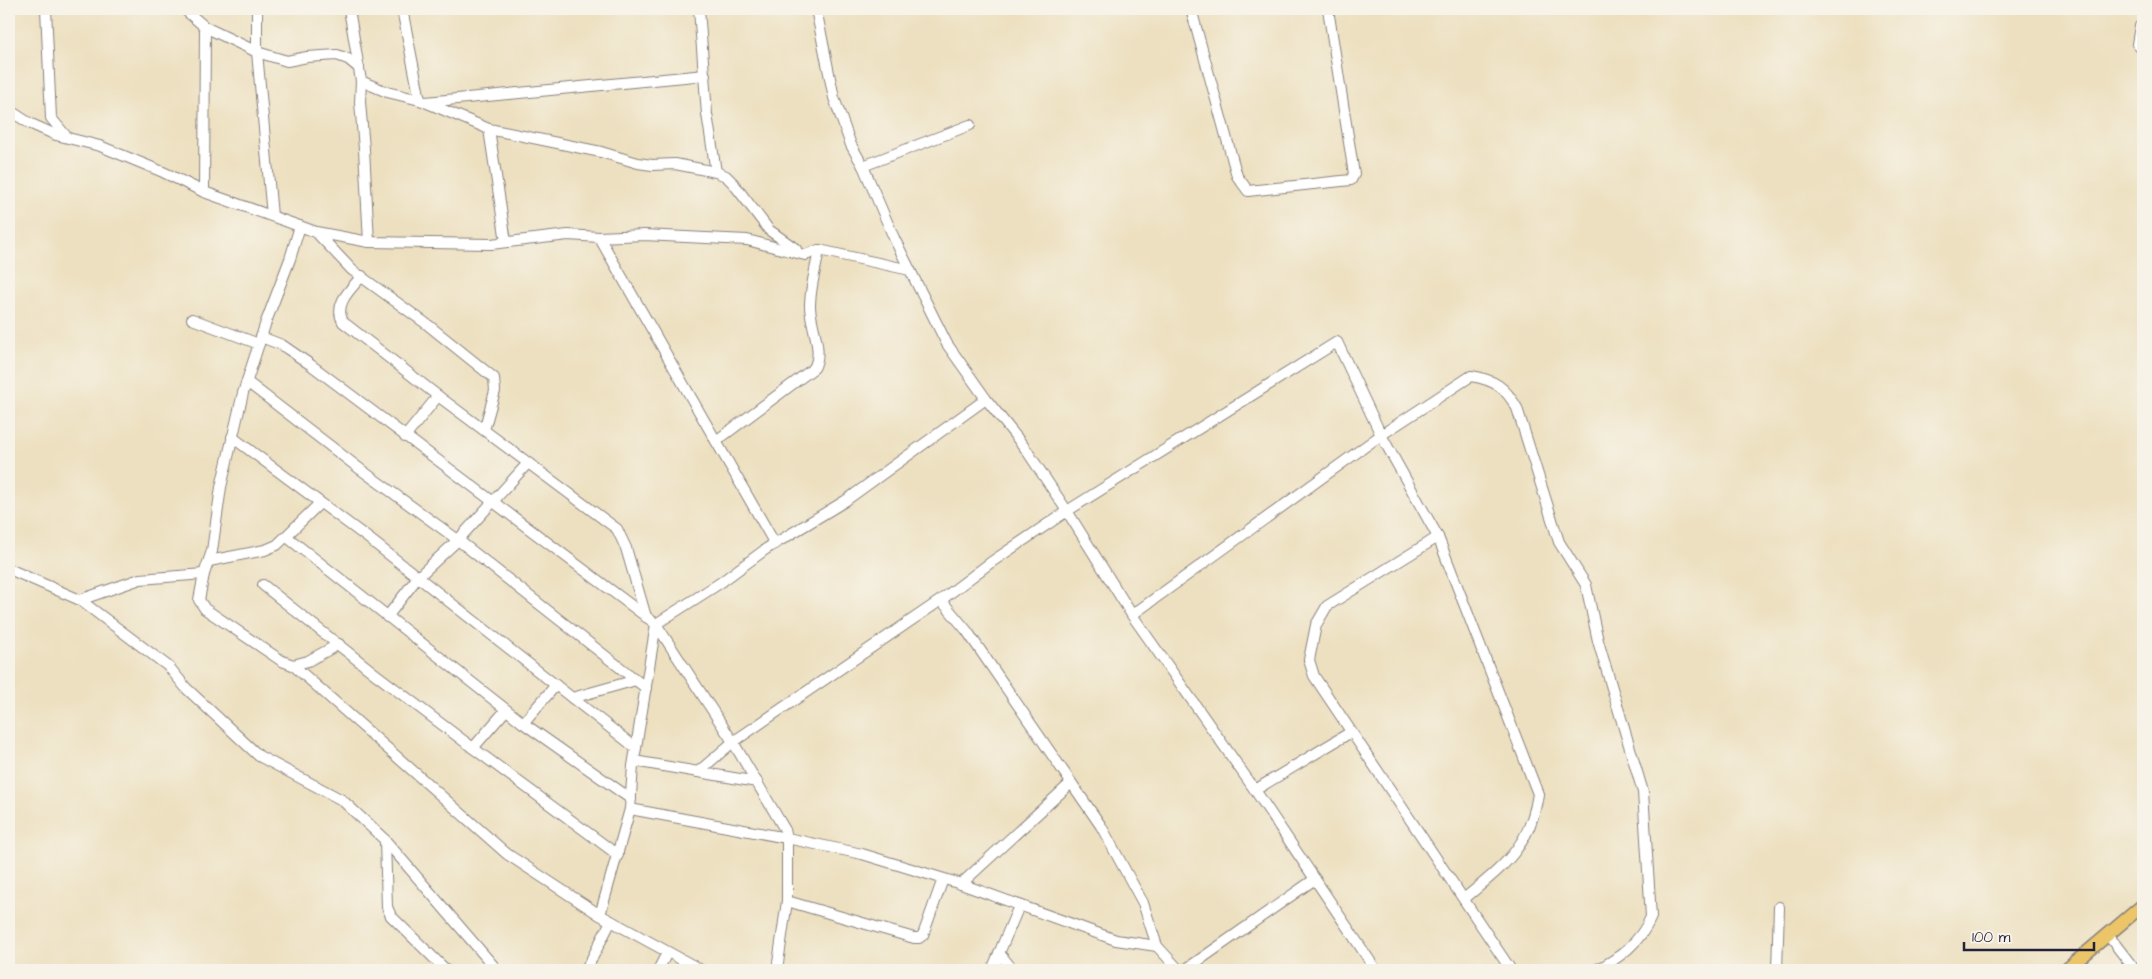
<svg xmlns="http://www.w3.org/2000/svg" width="2152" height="979" font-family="'Architects Daughter',sans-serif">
<rect width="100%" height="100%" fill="#f7f3e8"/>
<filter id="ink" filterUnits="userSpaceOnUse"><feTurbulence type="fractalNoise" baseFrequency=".02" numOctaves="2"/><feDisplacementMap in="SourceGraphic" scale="10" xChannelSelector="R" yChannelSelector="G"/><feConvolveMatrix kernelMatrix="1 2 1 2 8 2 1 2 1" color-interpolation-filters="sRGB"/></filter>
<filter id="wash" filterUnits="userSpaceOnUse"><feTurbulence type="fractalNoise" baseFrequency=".0096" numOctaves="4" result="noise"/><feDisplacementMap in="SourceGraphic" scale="20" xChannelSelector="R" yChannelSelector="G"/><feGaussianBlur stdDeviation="1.12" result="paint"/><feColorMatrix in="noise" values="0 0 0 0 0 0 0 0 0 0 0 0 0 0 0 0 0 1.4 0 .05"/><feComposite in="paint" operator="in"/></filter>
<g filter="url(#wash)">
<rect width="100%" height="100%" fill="#ede0c0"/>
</g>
<g filter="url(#ink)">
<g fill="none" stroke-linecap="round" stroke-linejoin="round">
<defs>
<g id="minor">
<path d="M46 9 51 118 66 136"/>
<path d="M184 9 205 27 257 52 287 61 307 57 337 55 348 59 359 68"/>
<path d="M257 9V52L272 216"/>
<path d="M349 9 361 81 360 102 364 149 369 242"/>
<path d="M402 9 420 100"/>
<path d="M699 9 707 114 716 172"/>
<path d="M816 9 834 98 851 145 863 166 894 238 910 270"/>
<path d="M1191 9 1237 176 1248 191 1351 180 1354 174 1328 9"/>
<path d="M2143 24 2140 26 2137 44 2143 50"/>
<path d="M361 81 387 92 420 100 489 129 601 152 638 163 652 165 675 164 716 172 726 176 733 183 769 230 796 249"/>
<path d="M426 102 705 75"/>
<path d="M9 110 29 123 56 135 100 146 163 172 204 192 316 232 369 242 491 244 568 235 599 237 644 235 747 240 805 255 819 250 910 270 947 344 986 399 1025 448 1067 511 1132 615 1255 790 1376 970"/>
<path d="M489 129 506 242"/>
<path d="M863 166 970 125"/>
<path d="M204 192 205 27"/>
<path d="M300 226 290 259 266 322 243 393 221 487 212 551 204 574 199 600 205 609 282 661 293 665 308 661 339 644"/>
<path d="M316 232 352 270 428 325 494 378 495 391 484 430"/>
<path d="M599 237 775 544"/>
<path d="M362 276C351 289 333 304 343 322L438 396 617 529 626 548 646 617"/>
<path d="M192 319 259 344"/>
<path d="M261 337 282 345 311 365 656 624 733 742 785 830 787 838V901L777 970"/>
<path d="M247 382 360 469 458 540 646 688"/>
<path d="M232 437 368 538 636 748"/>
<path d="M405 437 438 396"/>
<path d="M716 441 814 368C824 350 810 325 810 306 810 288 816 268 819 250"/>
<path d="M287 537 523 723 631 799"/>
<path d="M1438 537 1327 606 1316 625 1309 660 1314 676 1511 970"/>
<path d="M209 561 265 550 277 545 320 503"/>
<path d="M9 569 80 600 169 667 186 688 259 756 342 800 385 840 497 970"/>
<path d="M263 585 374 673 473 748 618 855"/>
<path d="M80 600 140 579 204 574"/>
<path d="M941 600 967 631 1101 826 1143 903 1157 946 1179 970"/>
<path d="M1132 615 1381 435 1471 376C1495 380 1505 387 1517 408L1559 542 1586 585 1598 641 1643 792 1651 917C1641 941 1619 959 1596 970"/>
<path d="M387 617 418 577 458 540 528 463"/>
<path d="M293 665 507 854 600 915 701 970"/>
<path d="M572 698 636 680"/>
<path d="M523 723 556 685"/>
<path d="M473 748 506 710"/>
<path d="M634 761 757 782"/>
<path d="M698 772 733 742 941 600 990 563 1067 511 1337 342 1381 435 1438 537 1538 794C1530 848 1503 866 1464 899"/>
<path d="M1255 790 1351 732"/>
<path d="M630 809 787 838 862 854 961 884 1116 940 1157 946"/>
<path d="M385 840 387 907 391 916 446 970"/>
<path d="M961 884 1071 783"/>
<path d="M787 901 914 938H919L923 935 943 879"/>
<path d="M600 915 630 809 633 766 656 624 720 583 766 549 845 501 986 399"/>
<path d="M2108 935 2135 970"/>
<path d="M999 953 1013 970"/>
<path d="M586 970 611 921"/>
<path d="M658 970 667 953"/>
<path d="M992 970 1019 906"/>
<path d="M1185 970 1315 879"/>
<path d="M1777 970 1779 907"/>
</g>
<path id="major" d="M2066 970 2143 905"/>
</defs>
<use href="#minor" stroke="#88817e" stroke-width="12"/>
<use href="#major" stroke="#88817e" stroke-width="15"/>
<use href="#minor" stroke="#fff" stroke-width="10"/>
<use href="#major" stroke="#ecc569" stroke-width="12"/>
</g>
</g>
<rect width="2152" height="979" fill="none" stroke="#f7f3e8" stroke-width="30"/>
<path d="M1964 942v8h130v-8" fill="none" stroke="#22223b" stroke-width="2.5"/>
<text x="1972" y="942" font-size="15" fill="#22223b" stroke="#f7f3e8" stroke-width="4" paint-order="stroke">100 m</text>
</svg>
